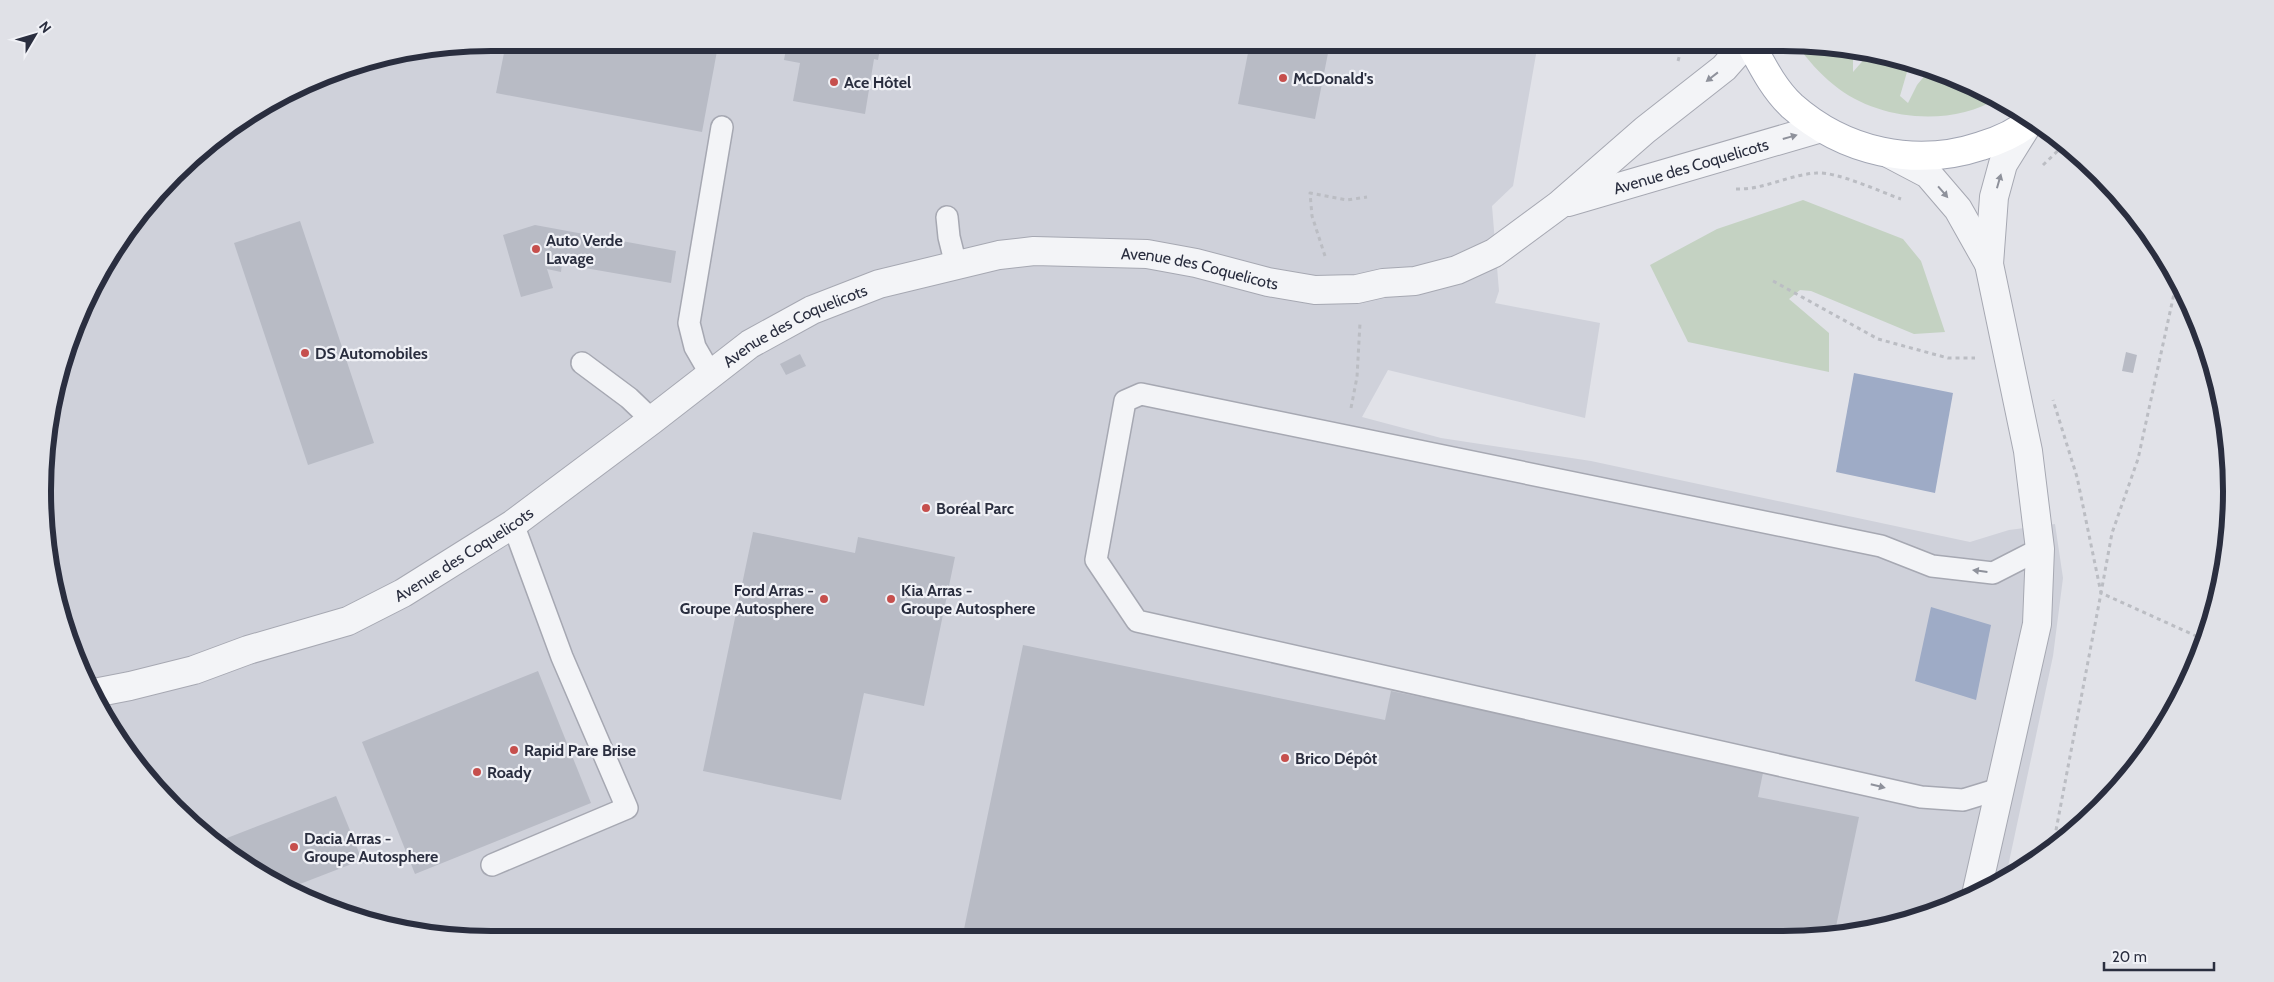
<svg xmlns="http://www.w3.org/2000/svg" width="2274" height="982" font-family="Cabin,sans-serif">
<rect width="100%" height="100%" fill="#e1e2e8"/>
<path fill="#cfd1da" d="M491 43H1538L1513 186 1492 206 1499 291 1495 303 1600 323 1585 418 1388 370 1362 417 1441 438 1591 461 1970 542 2009 530 2055 524 2063 578 2053 656 2006 876 1981 893 1842 936 491 939 347 916 267 880 196 828 103 715 51 578 43 491 51 404 102 267 196 154 267 103 347 66Z"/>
<g fill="#c4d2c2">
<path d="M1797 45 1853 54V72L1867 56 1913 64 1907 72 1900 96 1908 103 1917 85 1931 68 1998 98C1950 128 1876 120 1834 85 1819 73 1808 60 1797 45Z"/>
<path d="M1803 200 1903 239 1921 261 1945 332 1914 334 1811 291 1800 290 1789 299 1829 333V372L1688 342 1650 265 1717 229Z"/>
</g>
<g fill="#9eabc6">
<path d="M1854 373 1953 393 1935 493 1836 472Z"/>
<path d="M1931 607 1991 625 1976 700 1915 681Z"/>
</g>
<g fill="#b8bbc5">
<path d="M506 43H673L717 51 702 132 496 93Z"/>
<path d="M787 43H881L878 60 874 59 865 114 793 101 800 63 784 60Z"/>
<path d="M1244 43H1330L1315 119 1238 104 1248 53 1242 52Z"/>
<path d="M262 106 264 109 253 113V112Z"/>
<path d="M300 221 374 443 308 465 234 243Z"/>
<path d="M535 225 676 251 671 283 562 264 561 272 547 269 553 288 521 297 503 235Z"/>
<path d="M2126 352 2137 355 2133 373 2122 371Z"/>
<path d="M800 354 806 366 786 375 780 364Z"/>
<path d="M753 532 855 553 858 537 955 557 924 706 864 693 841 800 703 771Z"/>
<path d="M1023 645 1385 720 1391 691 1764 768 1758 797 1859 817 1834 936 982 938 963 934Z"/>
<path d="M538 671 591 803 415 874 362 742Z"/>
<path d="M336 796 362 860 287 889 267 880 234 856 227 838Z"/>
</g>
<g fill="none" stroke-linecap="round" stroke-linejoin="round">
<defs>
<g id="service">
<path d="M947 217 949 237 956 265"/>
<path d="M582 363 629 398 652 420"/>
<path d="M710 373 695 347 689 323 722 127"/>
<path d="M1999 789 1963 800 1921 797 1137 621 1096 560 1125 401 1141 394 1881 546 1932 566 1993 573 2040 549"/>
<path d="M492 865 627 808 562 657 513 524"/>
</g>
<g id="minor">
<path d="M1890 154 1928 174 1958 209 1989 264"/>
<path id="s1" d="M1568 202 1821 128"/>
<path id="s2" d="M94 693 130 686 194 670 248 650 348 621 403 593 513 524 652 420 750 344 812 310 879 284 999 255 1034 251 1147 254 1196 263 1268 282 1315 290 1357 289 1383 283 1415 281 1457 270 1494 253 1559 205 1645 130 1724 68 1746 43"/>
<path d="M1976 895 2037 624 2040 549 2028 451 1989 264 1994 197 2003 164 2028 124"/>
</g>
<path id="primary" d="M1750 43C1762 65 1773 88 1792 106 1844 152 1915 168 1981 146 1998 141 2018 132 2032 120"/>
</defs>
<use href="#service" stroke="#a6a8b2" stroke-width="24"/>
<use href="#minor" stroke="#a6a8b2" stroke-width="30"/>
<use href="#primary" stroke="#a1a5b3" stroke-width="30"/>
<g stroke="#bbbdc3" stroke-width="3" stroke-dasharray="4 4" stroke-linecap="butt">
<path d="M1678 61 1683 43"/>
<path d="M2043 165 2065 144"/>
<path d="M1736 189C1763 190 1788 175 1816 173 1836 171 1881 192 1901 199"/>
<path d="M1325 256 1312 216 1310 193 1347 200 1367 197"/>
<path d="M2177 280 2138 459 2112 533 2101 593 2205 640"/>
<path d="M1773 281 1878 339 1948 358H1975"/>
<path d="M1351 408 1357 377 1360 323"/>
<path d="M2053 846 2101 593 2077 477 2053 400"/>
</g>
<use href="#service" stroke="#f3f4f7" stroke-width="21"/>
<use href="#minor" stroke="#f3f4f7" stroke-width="28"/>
<use href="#primary" stroke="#fff" stroke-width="28"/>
</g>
<defs><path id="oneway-solid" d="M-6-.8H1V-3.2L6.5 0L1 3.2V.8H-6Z" transform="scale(1.25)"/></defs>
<g fill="#8e919b">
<use href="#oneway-solid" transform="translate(1712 77) rotate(142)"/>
<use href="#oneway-solid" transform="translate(1790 137) rotate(-16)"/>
<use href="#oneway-solid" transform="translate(1999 181) rotate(-74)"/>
<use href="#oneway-solid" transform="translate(1943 192) rotate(49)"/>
<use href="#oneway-solid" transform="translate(1980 571) rotate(-173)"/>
<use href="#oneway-solid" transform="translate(1878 786) rotate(14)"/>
</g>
<g fill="#c64f4d" stroke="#f0f1f6" stroke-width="2">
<circle cx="1283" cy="78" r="5"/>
<circle cx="834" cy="82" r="5"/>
<circle cx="536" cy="249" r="5"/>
<circle cx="305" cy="353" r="5"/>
<circle cx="926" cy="508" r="5"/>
<circle cx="824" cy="599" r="5"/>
<circle cx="891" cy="599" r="5"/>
<circle cx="514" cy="750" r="5"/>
<circle cx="1285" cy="758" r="5"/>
<circle cx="477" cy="772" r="5"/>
<circle cx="294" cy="847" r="5"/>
</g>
<g text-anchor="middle" stroke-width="4.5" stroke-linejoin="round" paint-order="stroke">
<g font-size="16" font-weight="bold" fill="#2a2e3f" stroke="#f0f1f6" text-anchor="start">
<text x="1293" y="84">McDonald's</text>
<text x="844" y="88">Ace Hôtel</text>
<text x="546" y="246">Auto Verde<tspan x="546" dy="18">Lavage</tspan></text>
<text x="315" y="359">DS Automobiles</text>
<text x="936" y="514">Boréal Parc</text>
<text x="814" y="596" text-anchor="end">Ford Arras -<tspan x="814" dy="18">Groupe Autosphere</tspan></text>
<text x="901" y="596">Kia Arras -<tspan x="901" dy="18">Groupe Autosphere</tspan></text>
<text x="524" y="756">Rapid Pare Brise</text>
<text x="1295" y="764">Brico Dépôt</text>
<text x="487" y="778">Roady</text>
<text x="304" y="844">Dacia Arras -<tspan x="304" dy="18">Groupe Autosphere</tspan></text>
</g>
<g font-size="16" fill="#2a2e3f" stroke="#f0f1f6">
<text dy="6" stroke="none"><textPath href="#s1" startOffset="128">Avenue des Coquelicots</textPath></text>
<text dy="6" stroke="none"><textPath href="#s2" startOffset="1222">Avenue des Coquelicots</textPath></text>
<text dy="6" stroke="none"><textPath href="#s2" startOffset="802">Avenue des Coquelicots</textPath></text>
<text dy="6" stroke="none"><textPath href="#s2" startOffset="398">Avenue des Coquelicots</textPath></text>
</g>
</g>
<path d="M0 0H2274V982H0ZM491 51H1783A440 440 0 0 1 2223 491V491A440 440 0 0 1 1783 931H491A440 440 0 0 1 51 491V491A440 440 0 0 1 491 51Z" fill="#e0e1e7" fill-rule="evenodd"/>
<path fill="none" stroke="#2a2e3f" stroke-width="6" d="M491 51H1783A440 440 0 0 1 2223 491V491A440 440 0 0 1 1783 931H491A440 440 0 0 1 51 491V491A440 440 0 0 1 491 51Z"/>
<g transform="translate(35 35) rotate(52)" stroke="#f0f1f6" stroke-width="4" paint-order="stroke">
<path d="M0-4L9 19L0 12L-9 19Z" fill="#2a2e3f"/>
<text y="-8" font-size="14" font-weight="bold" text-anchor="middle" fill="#2a2e3f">N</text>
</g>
<path d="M2104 962v8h110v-8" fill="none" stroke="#2a2e3f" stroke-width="2.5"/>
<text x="2112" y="962" font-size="15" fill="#2a2e3f" stroke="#f0f1f6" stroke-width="4" paint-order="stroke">20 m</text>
</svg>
